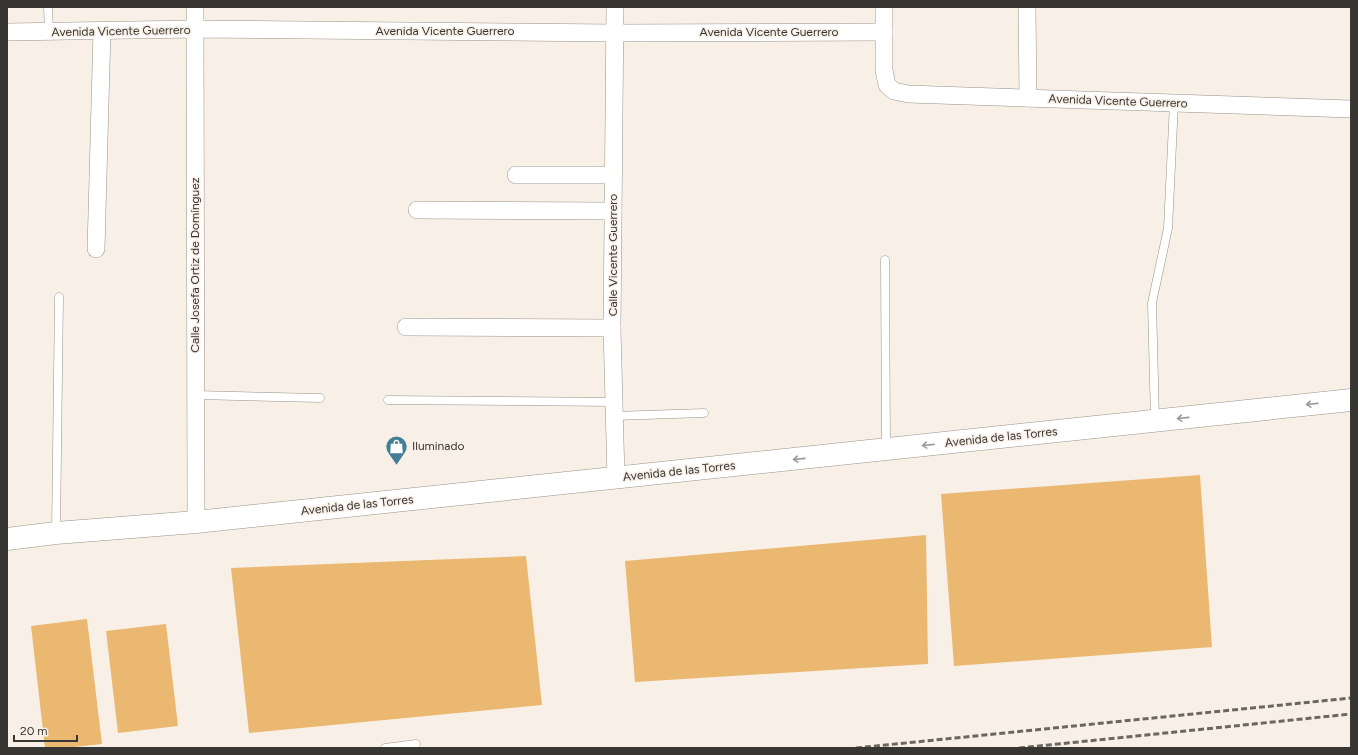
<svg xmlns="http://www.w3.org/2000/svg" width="1358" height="755" font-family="Figtree,sans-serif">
<rect width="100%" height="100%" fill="#f8f0e7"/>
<g fill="#ebb872">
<path d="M1200 475 1212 647 954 666 941 494Z"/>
<path d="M926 535 928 664 635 682 625 561Z"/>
<path d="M526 556 542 705 249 733 231 568Z"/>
<path d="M87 619 102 744 65 748H45L31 626Z"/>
<path d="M166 624 178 726 118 733 106 631Z"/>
</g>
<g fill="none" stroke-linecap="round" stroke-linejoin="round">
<defs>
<g id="lane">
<path d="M48 7 49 32"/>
<path d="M885 260 886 449"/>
<path d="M196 395 320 398"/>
<path d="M388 400 614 402"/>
<path d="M614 416 704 413"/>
<path d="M1155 420 1152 303 1168 228 1174 103"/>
<path d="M56 532 59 297"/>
<path d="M385 748 416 744"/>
</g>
<g id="street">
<path d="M195 7 196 522"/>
<path d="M615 7 612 328 616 478"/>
<path d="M884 7V70L887 85 894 91 908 94 1351 109"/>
<path d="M1027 7 1028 98"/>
<path d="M7 32 194 29 615 33 884 32"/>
<path d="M516 175H613"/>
<path d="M417 210 613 211"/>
<path d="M96 249 102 31"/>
<path d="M406 327 612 328"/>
</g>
<path id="secondary" d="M7 539 56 533 196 522 1351 400"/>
</defs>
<use href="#lane" stroke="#999289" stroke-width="9"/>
<use href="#street" stroke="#999289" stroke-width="18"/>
<use href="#secondary" stroke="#999289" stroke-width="23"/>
<use href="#lane" stroke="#fff" stroke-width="8"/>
<use href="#street" stroke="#fff" stroke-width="17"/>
<use href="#secondary" stroke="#fff" stroke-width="22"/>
<g stroke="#6a6762" stroke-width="3" stroke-dasharray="6 3" stroke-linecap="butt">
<path d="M856 748 1351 698"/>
<path d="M1019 748 1351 714"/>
</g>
</g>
<defs><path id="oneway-shaft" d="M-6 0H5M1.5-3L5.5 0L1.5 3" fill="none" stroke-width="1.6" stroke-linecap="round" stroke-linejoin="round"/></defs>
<g stroke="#9c9a98">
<use href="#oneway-shaft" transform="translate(1312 404) rotate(174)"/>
<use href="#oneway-shaft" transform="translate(1183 418) rotate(174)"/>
<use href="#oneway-shaft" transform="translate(928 445) rotate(174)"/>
<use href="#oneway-shaft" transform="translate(799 459) rotate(174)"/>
</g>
<defs>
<symbol id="shop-pin" viewBox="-11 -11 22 30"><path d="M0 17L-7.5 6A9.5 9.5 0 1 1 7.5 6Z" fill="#427f96" stroke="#f8f0e7"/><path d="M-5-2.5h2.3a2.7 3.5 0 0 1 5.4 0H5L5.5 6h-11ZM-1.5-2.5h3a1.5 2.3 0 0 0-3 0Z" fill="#fff"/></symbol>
</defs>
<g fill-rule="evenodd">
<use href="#shop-pin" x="384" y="434" width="25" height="34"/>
</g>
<g text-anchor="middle" stroke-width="3" stroke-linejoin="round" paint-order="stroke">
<g font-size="12" fill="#383632" stroke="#f8f0e7">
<text transform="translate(121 31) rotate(-1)" y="4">Avenida Vicente Guerrero</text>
<text x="445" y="35">Avenida Vicente Guerrero</text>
<text x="769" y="36">Avenida Vicente Guerrero</text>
<text transform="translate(1118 101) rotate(2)" y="4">Avenida Vicente Guerrero</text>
<text transform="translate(613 255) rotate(-90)" y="4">Calle Vicente Guerrero</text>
<text transform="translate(195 265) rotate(-90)" y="4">Calle Josefa Ortiz de Domínguez</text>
<text transform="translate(1001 437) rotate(-6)" y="4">Avenida de las Torres</text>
<text transform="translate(679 471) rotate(-6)" y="4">Avenida de las Torres</text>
<text transform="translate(357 505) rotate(-6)" y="4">Avenida de las Torres</text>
</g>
<g font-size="12" fill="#383632" stroke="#f8f0e7" text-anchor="start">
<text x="412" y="450">Iluminado</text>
</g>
</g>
<rect width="1358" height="755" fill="none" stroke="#383632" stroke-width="16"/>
<path d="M14 735v6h63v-6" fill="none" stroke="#383632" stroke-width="2"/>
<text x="20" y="735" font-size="12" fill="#383632" stroke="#f8f0e7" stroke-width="3" paint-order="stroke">20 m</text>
</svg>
